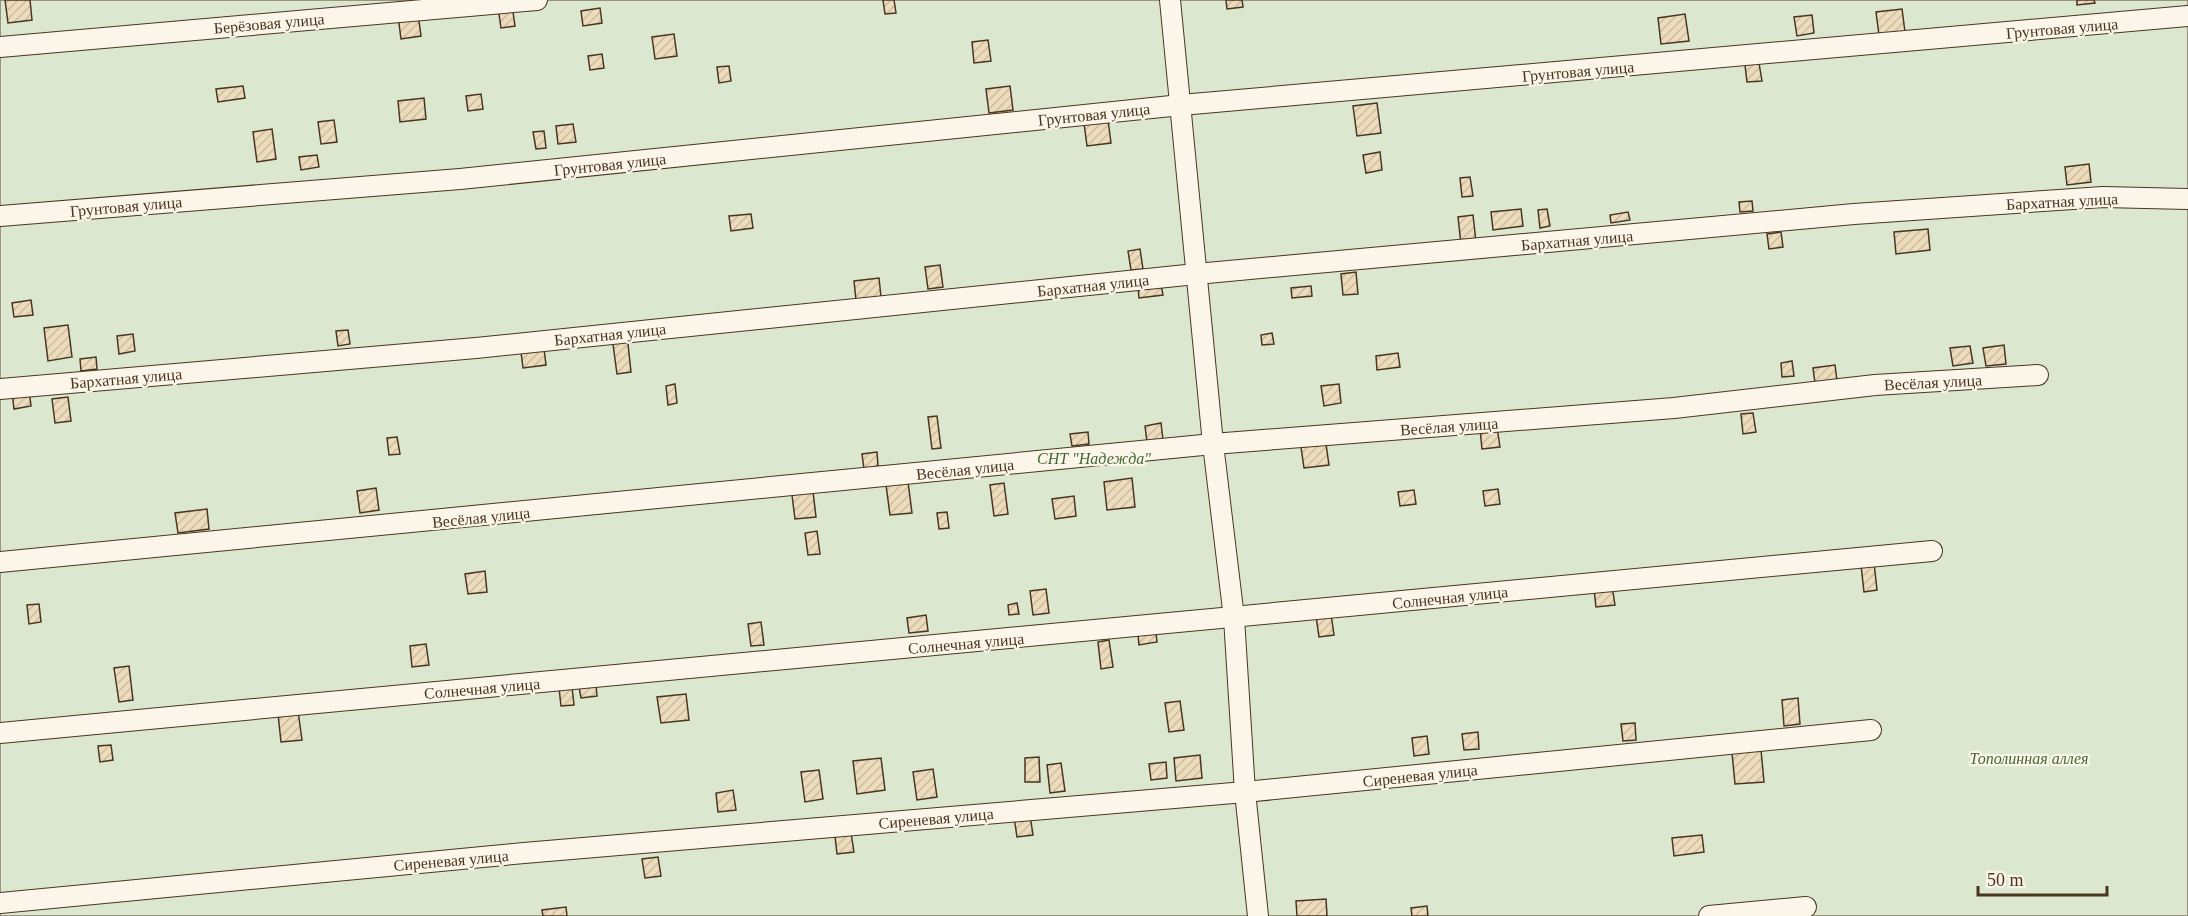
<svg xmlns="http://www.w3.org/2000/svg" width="2188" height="916" font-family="Georgia,serif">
<defs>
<pattern id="building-hatch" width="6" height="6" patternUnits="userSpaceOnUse" patternTransform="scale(1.5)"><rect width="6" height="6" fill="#ecdcbc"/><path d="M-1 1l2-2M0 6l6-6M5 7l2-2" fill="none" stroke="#ccbda1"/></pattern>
</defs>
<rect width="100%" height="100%" fill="#fbf6e9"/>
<rect fill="#dce7d0" stroke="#887966" stroke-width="1.5" x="0" y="0" width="2188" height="916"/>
<g fill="url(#building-hatch)" stroke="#4a3520" stroke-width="1.5">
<path d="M5 0H30L32 20 8 23Z"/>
<path d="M883 0H894L896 13 885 14Z"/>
<path d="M1226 0H1242L1243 7 1227 9Z"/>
<path d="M2077 0H2094L2095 3 2077 5Z"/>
<path d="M512 5 515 26 501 28 498 7Z"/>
<path d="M600 8 602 23 583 26 581 11Z"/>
<path d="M1902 9 1905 32 1879 35 1876 12Z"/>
<path d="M418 14 421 36 401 39 398 16Z"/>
<path d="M1685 14 1689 41 1661 44 1658 18Z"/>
<path d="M1812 15 1814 33 1797 36 1794 17Z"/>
<path d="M674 34 677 56 655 59 652 37Z"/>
<path d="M988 40 991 61 974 63 972 42Z"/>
<path d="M602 54 604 68 590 70 588 56Z"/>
<path d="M1759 63 1762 81 1747 82 1745 65Z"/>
<path d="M729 66 731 81 719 83 717 67Z"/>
<path d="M243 86 245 98 218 102 216 89Z"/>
<path d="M1010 86 1013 110 989 113 986 89Z"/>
<path d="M481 94 483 109 468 111 466 96Z"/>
<path d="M424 98 426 119 400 122 398 101Z"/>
<path d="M1377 103 1381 133 1357 136 1353 106Z"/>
<path d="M334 120 337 142 321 144 318 122Z"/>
<path d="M1108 120 1111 143 1087 146 1084 123Z"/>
<path d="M573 124 576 142 558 144 556 126Z"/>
<path d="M272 129 276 159 257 162 253 132Z"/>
<path d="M544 131 546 148 536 149 533 132Z"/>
<path d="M1380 152 1382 170 1366 173 1363 155Z"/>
<path d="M317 155 319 167 301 170 299 157Z"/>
<path d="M2089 164 2091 182 2067 185 2065 167Z"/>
<path d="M1470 177 1473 196 1462 197 1460 178Z"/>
<path d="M1752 201 1753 211 1740 212 1739 202Z"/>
<path d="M1521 209 1523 226 1493 230 1491 212Z"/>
<path d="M1547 209 1550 226 1540 228 1538 210Z"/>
<path d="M1628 212 1630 220 1611 223 1610 215Z"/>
<path d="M751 214 753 228 731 231 729 216Z"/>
<path d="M1473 215 1476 242 1461 244 1458 217Z"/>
<path d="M1928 229 1930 250 1896 254 1894 232Z"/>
<path d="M1781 232 1783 247 1769 249 1767 234Z"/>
<path d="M1140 249 1143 269 1131 270 1128 251Z"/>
<path d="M940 265 943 287 928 289 925 267Z"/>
<path d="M1356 272 1358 294 1343 295 1341 274Z"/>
<path d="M879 278 881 297 856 300 854 281Z"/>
<path d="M1161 284 1163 295 1139 298 1138 287Z"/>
<path d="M1311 286 1312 296 1292 298 1291 288Z"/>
<path d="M31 300 33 315 14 317 12 303Z"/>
<path d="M68 325 72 357 48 361 44 328Z"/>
<path d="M348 330 350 344 338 346 336 331Z"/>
<path d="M1272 333 1274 344 1262 345 1261 335Z"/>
<path d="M133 334 135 351 119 354 117 336Z"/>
<path d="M627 335 631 372 617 374 612 337Z"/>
<path d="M2004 345 2006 364 1986 366 1983 348Z"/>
<path d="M1970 346 1973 363 1953 366 1950 348Z"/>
<path d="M544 349 546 365 523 368 521 352Z"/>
<path d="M1398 353 1400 367 1377 370 1376 356Z"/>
<path d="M96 357 97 369 81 371 80 359Z"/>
<path d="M1792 361 1794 376 1782 377 1781 363Z"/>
<path d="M1835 365 1837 381 1815 383 1813 368Z"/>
<path d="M675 384 677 403 668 405 666 386Z"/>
<path d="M1339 384 1341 403 1324 406 1321 386Z"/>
<path d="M29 390 31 406 14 409 12 392Z"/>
<path d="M68 397 71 421 55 423 52 399Z"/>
<path d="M1753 413 1756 432 1743 434 1741 414Z"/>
<path d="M937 416 941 448 932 449 928 417Z"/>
<path d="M1161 423 1163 440 1147 442 1145 426Z"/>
<path d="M1497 427 1500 447 1482 449 1480 429Z"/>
<path d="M1088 432 1089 444 1072 446 1070 434Z"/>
<path d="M397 437 400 454 389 455 387 438Z"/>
<path d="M1326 444 1329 465 1304 468 1301 447Z"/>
<path d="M877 452 878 466 864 469 862 454Z"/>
<path d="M1132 478 1135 507 1107 510 1104 482Z"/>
<path d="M908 482 912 513 890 515 886 485Z"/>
<path d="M1004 483 1008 514 994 516 990 485Z"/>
<path d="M376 488 379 510 360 513 357 491Z"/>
<path d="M1498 489 1500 504 1485 506 1483 491Z"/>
<path d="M1414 490 1416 504 1400 506 1398 492Z"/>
<path d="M813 492 816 517 795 519 792 495Z"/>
<path d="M1074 496 1076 516 1055 519 1052 499Z"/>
<path d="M207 509 209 529 178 533 175 513Z"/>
<path d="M947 512 949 528 939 529 937 513Z"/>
<path d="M817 531 820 554 808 555 805 533Z"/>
<path d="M1874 563 1877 590 1864 592 1861 565Z"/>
<path d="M485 571 487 592 468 594 465 574Z"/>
<path d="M1612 586 1615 605 1596 607 1594 589Z"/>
<path d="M1046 589 1049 613 1033 615 1030 591Z"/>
<path d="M1017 603 1019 614 1009 615 1008 605Z"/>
<path d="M39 604 41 622 29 624 27 605Z"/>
<path d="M1331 614 1334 635 1319 637 1316 616Z"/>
<path d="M926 615 928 631 909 633 907 618Z"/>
<path d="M761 622 764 645 751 646 748 624Z"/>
<path d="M1156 633 1157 642 1139 645 1138 635Z"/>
<path d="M1109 640 1113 667 1101 669 1098 642Z"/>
<path d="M426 644 429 665 412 667 410 646Z"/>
<path d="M129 666 133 700 119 702 114 668Z"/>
<path d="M596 685 597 696 581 698 579 687Z"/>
<path d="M572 687 574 705 561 706 559 688Z"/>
<path d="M686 694 689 720 661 723 657 697Z"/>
<path d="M1798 698 1800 724 1784 726 1782 700Z"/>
<path d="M1180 701 1184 730 1169 732 1165 703Z"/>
<path d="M298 711 302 740 281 742 278 714Z"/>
<path d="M1635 723 1636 740 1623 741 1621 724Z"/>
<path d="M1478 732 1479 749 1464 750 1462 734Z"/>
<path d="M1427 736 1429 754 1414 756 1412 738Z"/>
<path d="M111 745 113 760 100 762 98 746Z"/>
<path d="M1761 750 1764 782 1735 784 1732 753Z"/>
<path d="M1200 755 1202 778 1176 781 1174 758Z"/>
<path d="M1039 757 1040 782H1025V758Z"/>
<path d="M881 758 885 790 857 794 853 761Z"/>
<path d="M1166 762 1167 778 1151 780 1149 764Z"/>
<path d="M1061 763 1065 791 1050 793 1047 765Z"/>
<path d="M933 769 937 797 917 800 913 772Z"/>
<path d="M819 770 823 799 805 802 801 772Z"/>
<path d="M733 790 736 810 718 812 716 793Z"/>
<path d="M1030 815 1033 835 1017 837 1014 817Z"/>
<path d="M851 833 854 852 837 854 835 836Z"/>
<path d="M1702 835 1704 852 1674 856 1672 838Z"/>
<path d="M658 857 661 876 645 878 642 859Z"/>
<path d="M1326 899 1327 916H1297L1296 901Z"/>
<path d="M1427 906 1428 916H1412L1411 908Z"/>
<path d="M566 907 567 916H543L542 910Z"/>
</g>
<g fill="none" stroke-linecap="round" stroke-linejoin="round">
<defs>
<g id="minor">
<path d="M1170 0 1213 444 1234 618 1245 792 1258 916"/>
<path d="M0 47 537 0"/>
<path d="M0 216 460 179 1181 105 2188 16"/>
<path d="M0 389 476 348 1196 274 1854 214 2103 197 2188 199"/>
<path d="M0 562 1213 444 1674 408 1875 385 2038 375"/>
<path d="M0 733 1932 551"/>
<path d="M0 903 524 853 1245 792 1871 730"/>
<path d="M1709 916 1806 907"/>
</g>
</defs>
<use href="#minor" stroke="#4a3520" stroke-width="22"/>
<use href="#minor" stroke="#fbf6e9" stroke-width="20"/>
</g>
<g text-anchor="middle" stroke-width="4.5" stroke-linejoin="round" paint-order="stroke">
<g font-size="16" fill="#4a3520" stroke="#fbf6e9">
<text transform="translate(269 23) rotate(-5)" y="6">Берёзовая улица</text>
<text transform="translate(2062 28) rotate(-5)" y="6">Грунтовая улица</text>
<text transform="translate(1578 71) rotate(-5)" y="6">Грунтовая улица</text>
<text transform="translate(1094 114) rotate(-6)" y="6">Грунтовая улица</text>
<text transform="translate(610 164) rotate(-6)" y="6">Грунтовая улица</text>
<text transform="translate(2062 201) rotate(-3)" y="6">Бархатная улица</text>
<text transform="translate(126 206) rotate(-5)" y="6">Грунтовая улица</text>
<text transform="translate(1577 240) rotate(-5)" y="6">Бархатная улица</text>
<text transform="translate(1093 285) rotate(-6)" y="6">Бархатная улица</text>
<text transform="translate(610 334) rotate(-6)" y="6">Бархатная улица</text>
<text transform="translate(126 378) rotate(-5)" y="6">Бархатная улица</text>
<text transform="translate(1933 382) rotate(-3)" y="6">Весёлая улица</text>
<text transform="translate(1449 426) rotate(-4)" y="6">Весёлая улица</text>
<text transform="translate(965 469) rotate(-6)" y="6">Весёлая улица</text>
<text transform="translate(481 517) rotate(-6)" y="6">Весёлая улица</text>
<text transform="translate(1450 597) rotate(-6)" y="6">Солнечная улица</text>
<text transform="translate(966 643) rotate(-5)" y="6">Солнечная улица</text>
<text transform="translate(482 688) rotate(-5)" y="6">Солнечная улица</text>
<text transform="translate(1420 775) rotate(-6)" y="6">Сиреневая улица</text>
<text transform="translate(936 818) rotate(-5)" y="6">Сиреневая улица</text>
<text transform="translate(451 860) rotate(-5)" y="6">Сиреневая улица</text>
</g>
<g font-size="16" font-style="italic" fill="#436837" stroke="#fbf6e9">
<text x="1094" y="464">СНТ "Надежда"</text>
<text x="2029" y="764">Тополинная аллея</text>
</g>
</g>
<path d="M1978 886v9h129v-9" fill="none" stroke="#4a3520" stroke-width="3"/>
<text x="1987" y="886" font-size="18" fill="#4a3520" stroke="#fbf6e9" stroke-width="4.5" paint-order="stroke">50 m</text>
</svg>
